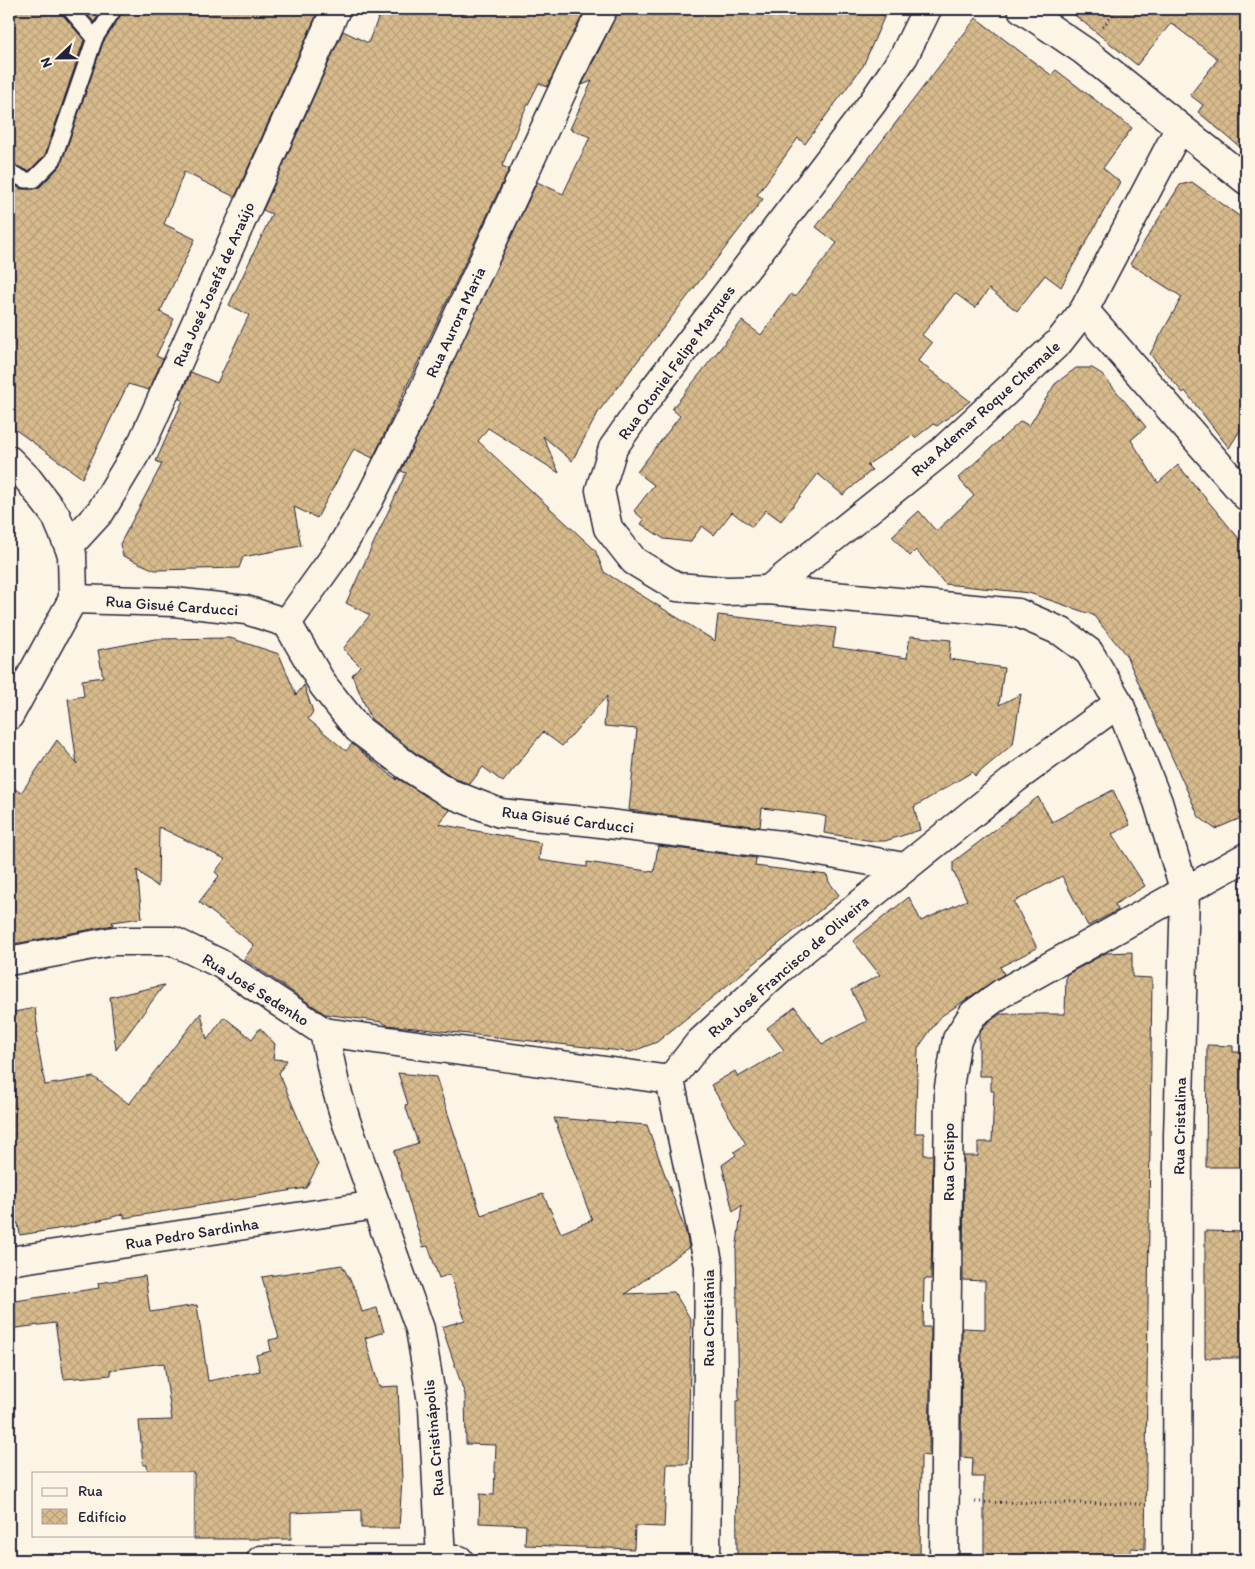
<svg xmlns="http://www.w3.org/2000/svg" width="1255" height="1569" font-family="Itim,sans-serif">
<defs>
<pattern id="building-cross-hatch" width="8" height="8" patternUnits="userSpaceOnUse" patternTransform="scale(1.25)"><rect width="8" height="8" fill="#d8bb8c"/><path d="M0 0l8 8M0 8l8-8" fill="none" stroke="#b9a07a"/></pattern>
</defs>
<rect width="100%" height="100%" fill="#fcf5e5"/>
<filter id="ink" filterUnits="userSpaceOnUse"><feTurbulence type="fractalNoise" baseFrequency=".02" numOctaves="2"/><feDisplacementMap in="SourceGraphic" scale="10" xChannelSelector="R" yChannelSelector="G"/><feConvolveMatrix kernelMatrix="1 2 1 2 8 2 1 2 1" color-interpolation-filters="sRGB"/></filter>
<g filter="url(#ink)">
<g fill="url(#building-cross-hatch)" stroke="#22223b">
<path d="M9 9H61L63 15 84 40 45 155 29 171 9 163Z"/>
<path d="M82 9H103L94 22Z"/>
<path d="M123 9H319L235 197 184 172 164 224 195 239 160 312 174 319 156 356 163 359 149 390 128 384 82 478 9 425V182L21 189H34L40 187 60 166 103 42Z"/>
<path d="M382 9H586L547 87 539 83 522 116 502 166 509 169 373 458 354 449 317 518 294 507 301 546 243 557 239 568 155 570 123 556 120 544 162 464 156 461 183 400 179 399 191 372 217 383 249 315 229 305 272 214 263 210 343 31 368 43Z"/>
<path d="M619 9H871V14L885 15 863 66 805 144 798 138 757 195 763 199 599 411 572 461 543 436 559 473 488 428 478 441 595 550 604 572 715 641 718 615 836 628 833 647 907 658 910 636 951 640 949 659 1004 668 999 705 1021 694 1013 744 975 776 972 772 914 807 920 830 885 841H873L824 833 826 817 820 815 762 808 760 827 629 810 637 729 604 726 607 696 562 746 543 732 503 782 483 767 470 784 456 779 416 753 371 719 352 675 360 666 343 649 370 615 346 603 406 473 401 471 537 182 563 194 590 137 570 129 592 81 582 85Z"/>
<path d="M1067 9H1246V152L1198 112 1203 105 1190 95 1218 59 1171 23 1137 65Z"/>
<path d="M976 18 1051 75 1056 70 1132 128 1103 168 1120 182 1061 287 1045 275 1017 311 989 289 975 308 955 293 922 335 932 343 918 361 970 401 937 426 933 424 915 438 912 435 867 465 872 470 843 495 818 474 781 521 766 510 752 527 732 512 714 535 702 526 690 542 664 539 641 524 644 520 634 511 654 485 637 472 680 416 672 409 742 321 761 335 791 294 795 297 837 243 816 227Z"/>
<path d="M1192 182 1246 221V421L1229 448 1185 391 1183 393 1150 354 1182 297 1130 264 1180 185Z"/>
<path d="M1076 368H1092L1102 374 1146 427 1131 440 1158 483 1178 465 1246 547V816L1215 829 1199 817 1126 655 1093 615 1029 593 945 584 916 550 910 556 892 536 919 511 936 531 974 496 958 478 1021 421 1029 426 1055 384Z"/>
<path d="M230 638 279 654 296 695 304 685 313 712 308 719 346 751 352 744 397 780 395 777 450 810 439 824 541 843 539 860 587 867V862L654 872 658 846 756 858 755 866 827 875 829 882 839 895 657 1042 631 1052 387 1025 382 1022 325 1014 244 959 254 945 199 902 219 876 215 872 225 859 159 827 158 887 137 870 142 918 112 922 113 925 9 945V785L21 793 57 740 77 764 68 699 84 696 82 680 103 677 98 650 155 639Z"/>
<path d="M1113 790 1130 825 1112 834 1145 886 1115 904 1118 910 1088 926 1062 876 1014 902 1037 948 1000 967 1004 974 940 1017 918 1048 915 1133H924V1155H933L931 1279H924L923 1327H931L929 1456 921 1455 920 1560H737L736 1401 739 1400 736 1251 742 1205 733 1212 722 1165 736 1155 734 1152 746 1144 711 1085 735 1071 738 1077 784 1050 767 1028 795 1007 822 1044 867 1021 851 990 880 975 853 941 909 897 921 921 967 900 953 871V862L1038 797 1052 822Z"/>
<path d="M1132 952V977L1152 978 1145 1549 1131 1548V1560H984V1477H972L973 1458 961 1457 962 1328 985 1329V1281L963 1280 964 1156H978V1142H992L994 1091H991V1076H979V1033L985 1025 1000 1014H1065L1066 975 1106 953Z"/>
<path d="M164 985 116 1050 110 997Z"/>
<path d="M35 1008 38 1033H36L45 1085 94 1077 129 1104 201 1013 207 1040 224 1017 252 1039 260 1028 275 1044 273 1059 287 1060 279 1073 318 1165 306 1188 124 1218V1214L76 1226 20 1235 18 1223 9 1225V1013Z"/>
<path d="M1207 1045 1233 1046V1052H1246V1167H1206Z"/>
<path d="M398 1073 436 1077 481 1215 543 1194 561 1233 592 1220 554 1118 647 1125 686 1233 689 1247 625 1294 674 1292 691 1320 688 1464H667L664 1527 635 1526 634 1549 525 1545 526 1525 479 1523 480 1494 494 1495 496 1445 466 1444 465 1395 442 1327 465 1320 450 1274 439 1278 428 1246 423 1247 394 1151 418 1143 405 1105 408 1104Z"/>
<path d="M1205 1231 1246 1232V1358H1205Z"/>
<path d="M342 1265 356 1291 362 1312 377 1308 384 1332 365 1338 379 1387 398 1386 402 1479 399 1528H361V1510L291 1513V1539H194V1473H148L147 1465H143L139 1421 172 1420 164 1363 110 1370 111 1375 64 1379 55 1323 9 1329V1302L99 1288 98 1283 145 1276 150 1312 197 1305 208 1381 260 1371 256 1355 271 1351 269 1340 279 1338 262 1277Z"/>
</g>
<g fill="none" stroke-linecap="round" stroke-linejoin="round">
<defs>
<g id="lane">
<path d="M70 9 95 38"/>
<path d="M9 172 25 180H33L53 160 95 38 114 9"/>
</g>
<g id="street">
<path d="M927 9 904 56 873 102 654 389 613 448 600 490 608 528 634 561 677 587 726 591 768 590 1018 613 1062 632 1089 652 1119 703 1158 802 1185 892 1178 1136 1177 1560"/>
<path d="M1022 9 1084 51 1246 180"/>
<path d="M1084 310 1246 496"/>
<path d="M9 460 27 478 56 516 72 554 73 599 9 716"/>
<path d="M69 546 101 511 143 441 336 9"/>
<path d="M768 590 942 451 1059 342 1084 310 1179 129"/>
<path d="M73 599 174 602 246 610 287 623 323 685 358 729 407 766 449 793 500 813 584 821 781 845 904 867"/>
<path d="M287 623 340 549 369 500 419 400 578 57 603 9"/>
<path d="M9 961 114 941H173L221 964 324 1032 335 1084 346 1121 420 1329 433 1408 441 1559"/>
<path d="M324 1032 670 1080 699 1043 781 968 1015 779 1119 703"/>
<path d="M670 1080 709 1266 706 1560"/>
<path d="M9 1261 376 1205"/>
<path d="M261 1560H459"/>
<path d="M944 1560 949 1087 957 1039 973 1014 1002 993 1246 857"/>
</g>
</defs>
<use href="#lane" stroke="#22223b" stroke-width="19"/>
<use href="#street" stroke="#22223b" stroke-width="31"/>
<g stroke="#22223b" stroke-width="3" stroke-dasharray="1 4" stroke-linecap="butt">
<path d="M1103 27 1117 9"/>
<path d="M975 1502 1146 1504"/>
</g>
<use href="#lane" stroke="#fcf5e5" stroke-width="15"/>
<use href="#street" stroke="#fcf5e5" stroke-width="28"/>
</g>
</g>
<g text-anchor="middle" stroke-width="4" stroke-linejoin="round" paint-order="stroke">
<g font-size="16" fill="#22223b" stroke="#fcf5e5">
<text transform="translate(213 284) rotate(-66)" y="6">Rua José Josafá de Araújo</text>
<text transform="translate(455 322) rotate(-65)" y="6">Rua Aurora Maria</text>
<text transform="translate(676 362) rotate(-54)" y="6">Rua Otoniel Felipe Marques</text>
<text transform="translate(985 408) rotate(-42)" y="6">Rua Ademar Roque Chemale</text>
<text transform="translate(172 605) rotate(4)" y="6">Rua Gisué Carducci</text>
<text transform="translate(568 819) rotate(7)" y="6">Rua Gisué Carducci</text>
<text transform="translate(788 966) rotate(-41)" y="6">Rua José Francisco de Oliveira</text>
<text transform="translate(256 989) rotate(32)" y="6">Rua José Sedenho</text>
<text transform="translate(1179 1126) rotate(-89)" y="6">Rua Cristalina</text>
<text transform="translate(948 1162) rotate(-90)" y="6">Rua Crisipo</text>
<text transform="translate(192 1233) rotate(-9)" y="6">Rua Pedro Sardinha</text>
<text transform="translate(708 1318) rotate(-90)" y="6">Rua Cristiânia</text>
<text transform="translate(433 1438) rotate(-95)" y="6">Rua Cristinápolis</text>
</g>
</g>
<rect width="1255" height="1569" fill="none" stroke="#fcf5e5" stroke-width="30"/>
<rect x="15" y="15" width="1225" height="1539" fill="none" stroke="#22223b" stroke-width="2" filter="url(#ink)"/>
<rect x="32" y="1472" width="162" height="65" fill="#fcf5e5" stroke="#a5a1a1"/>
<rect x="42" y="1488" width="25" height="8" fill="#fcf5e5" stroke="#a5a1a1"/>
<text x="78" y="1496" font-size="15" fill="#22223b">Rua</text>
<rect x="42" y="1509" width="25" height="15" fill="url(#building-cross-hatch)" stroke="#a5a1a1"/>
<text x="78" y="1522" font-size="15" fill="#22223b">Edifício</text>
<g transform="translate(58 58) rotate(248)" stroke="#fcf5e5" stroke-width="4" paint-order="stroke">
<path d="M0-4L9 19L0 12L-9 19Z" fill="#22223b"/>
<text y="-8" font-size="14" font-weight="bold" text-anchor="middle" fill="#22223b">N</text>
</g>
</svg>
